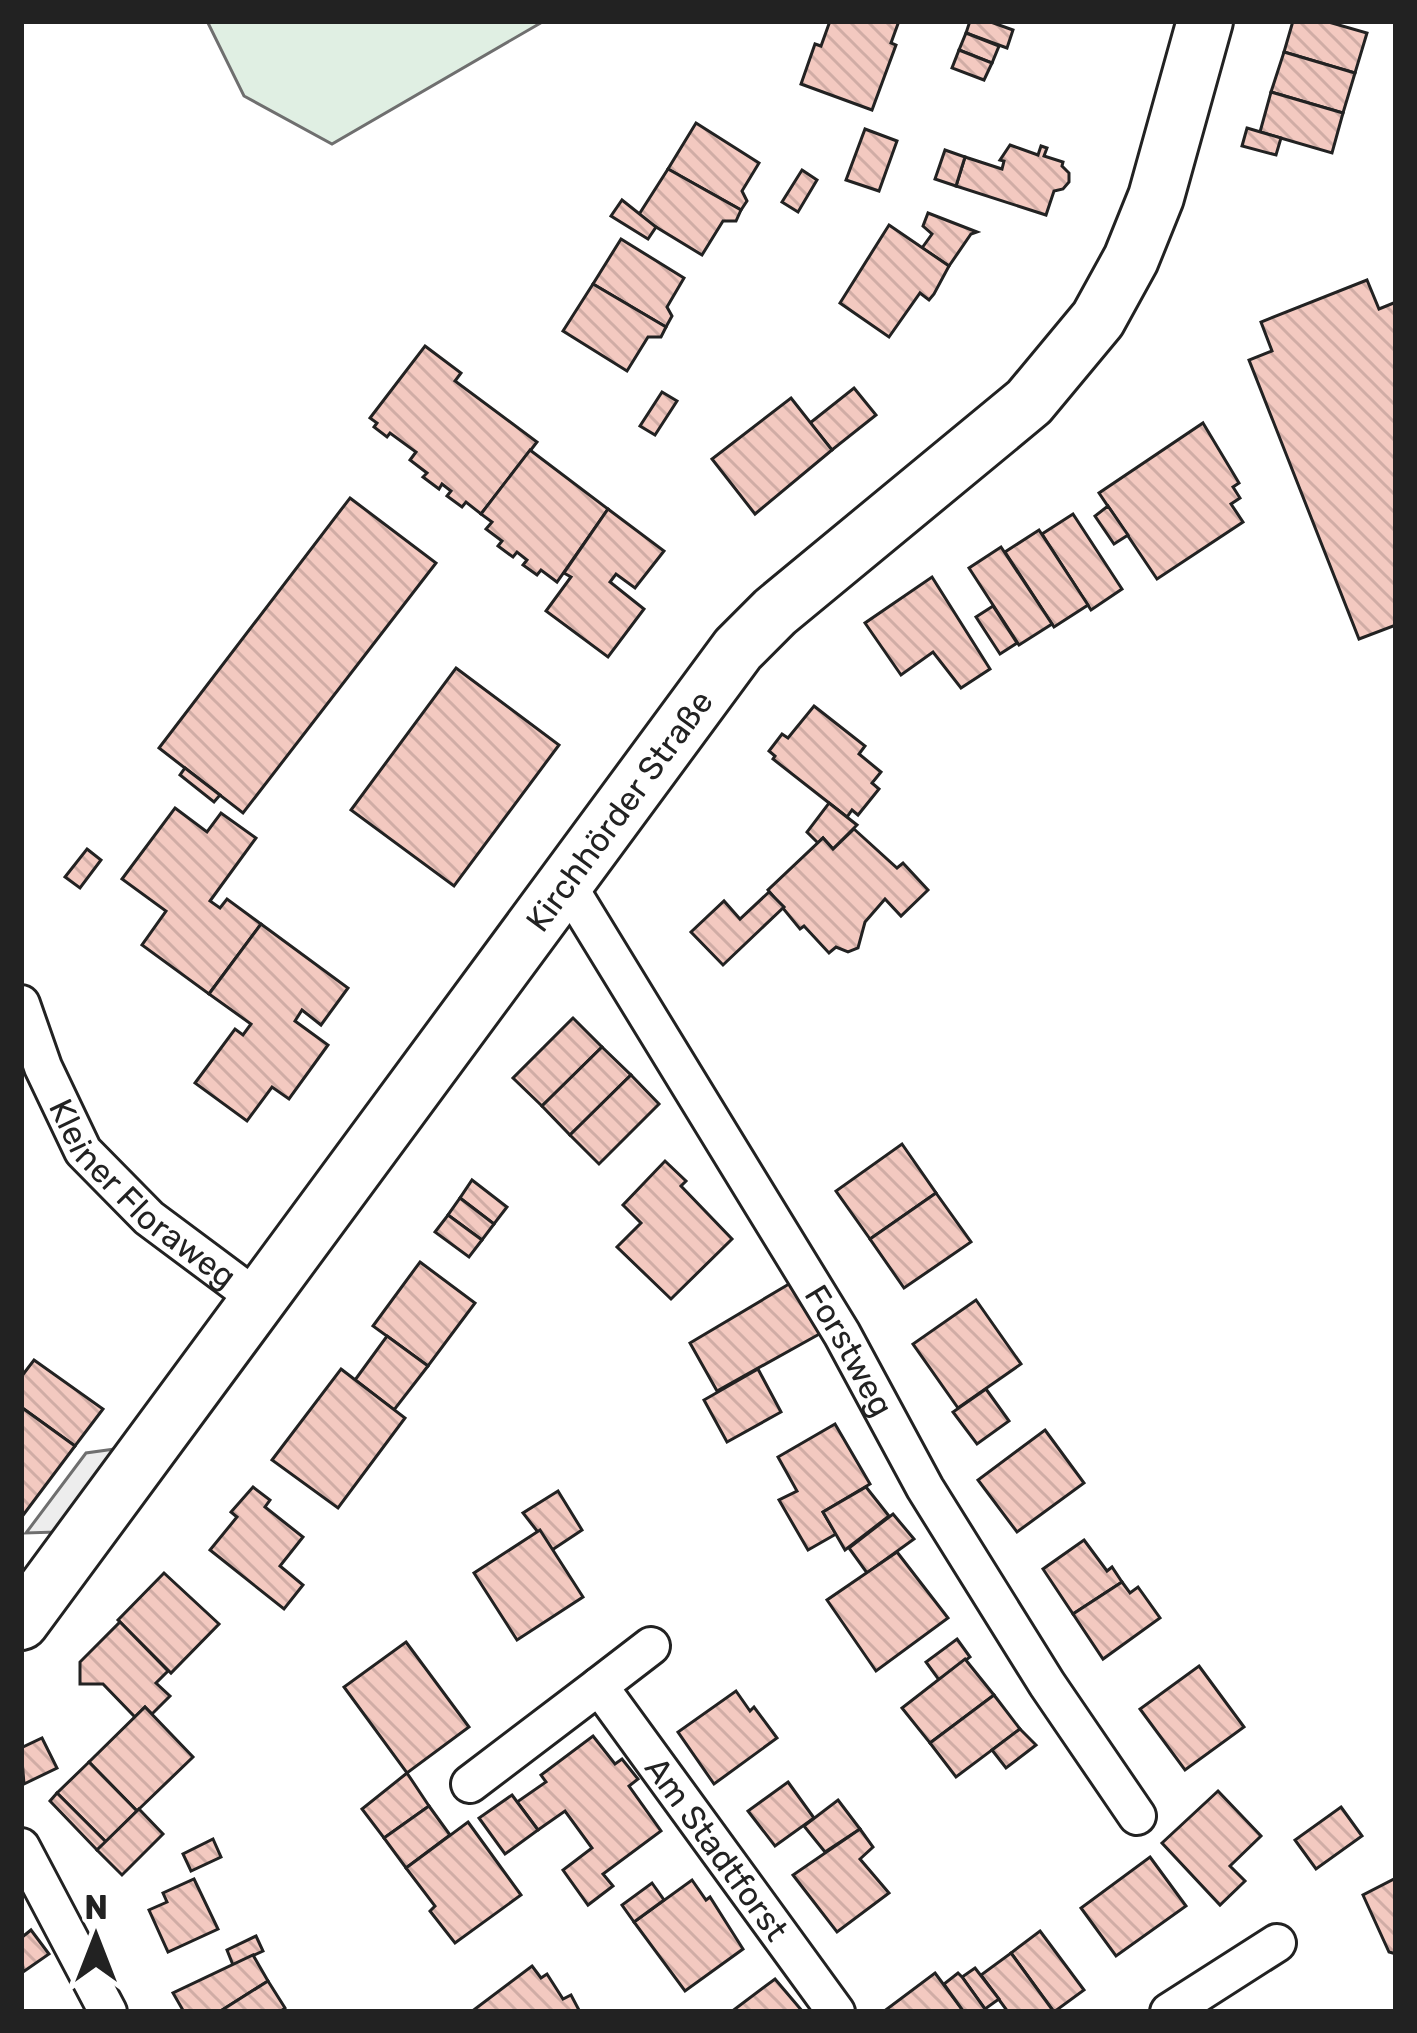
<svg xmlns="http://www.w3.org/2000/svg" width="1417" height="2033" font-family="Rubik,sans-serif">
<defs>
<pattern id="building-back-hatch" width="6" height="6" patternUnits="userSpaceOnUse" patternTransform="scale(3)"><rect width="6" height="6" fill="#f3c9c0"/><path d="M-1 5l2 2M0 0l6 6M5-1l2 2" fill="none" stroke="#d0aca5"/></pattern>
</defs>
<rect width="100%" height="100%" fill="#fff"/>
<path fill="#e0efe3" stroke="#6f6f6f" stroke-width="3" d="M207 21H544L332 144 244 96Z"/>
<path fill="#ededed" stroke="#6f6f6f" stroke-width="3" d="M122 1448 57 1532 26 1533 86 1453Z"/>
<g fill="url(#building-back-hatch)" stroke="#222" stroke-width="3">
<path d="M830 21H899L891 43 896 45 872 110 801 84 815 44 821 46Z"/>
<path d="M970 21H988L1013 30 1007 48 966 33Z"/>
<path d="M1293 21H1325L1367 33 1355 73 1284 52Z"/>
<path d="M966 33 999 46 992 63 959 50Z"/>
<path d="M959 50 992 63 984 80 952 68Z"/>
<path d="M1284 52 1355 73 1343 113 1271 92Z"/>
<path d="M1271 92 1343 113 1332 153 1260 132Z"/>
<path d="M696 123 759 163 742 191 747 201 741 210 668 169Z"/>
<path d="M1247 128 1281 138 1276 155 1242 146Z"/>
<path d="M865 129 897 141 879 191 846 180Z"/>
<path d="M1010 145 1038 155 1041 146 1047 148 1044 156 1063 162 1062 166 1069 173V182L1063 189 1054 191 1046 215 956 186 965 157 1002 169 1004 161 1000 160Z"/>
<path d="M945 150 965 157 956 186 935 179Z"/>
<path d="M668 169 741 210 736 221H723L702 255 638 216Z"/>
<path d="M802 170 817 180 798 212 782 202Z"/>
<path d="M622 200 656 227 648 239 611 216Z"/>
<path d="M928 213 977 232 971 234 949 266 922 248 932 234 923 226Z"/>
<path d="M889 225 949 266 934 294 929 300 920 293 889 337 840 303Z"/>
<path d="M621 239 684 278 667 307 672 316 666 327 593 284Z"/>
<path d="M1367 280 1379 309 1396 302V625L1359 639 1249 360 1272 351 1261 322Z"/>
<path d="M593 284 666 327 661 337H648L627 371 563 331Z"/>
<path d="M425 346 461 373 455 381 537 442 481 514 466 502 462 507 447 496 451 491 442 484 439 489 423 477 427 473 410 460 416 452 390 433 387 437 374 427 377 423 370 418Z"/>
<path d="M854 388 876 415 832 450 810 423Z"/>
<path d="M662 392 677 401 655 435 640 426Z"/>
<path d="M791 398 832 450 755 514 712 459Z"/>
<path d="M1203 423 1239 483 1233 487 1240 498 1231 504 1243 522 1157 579 1099 493Z"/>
<path d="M530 450 608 509 557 582 541 570 537 575 523 565 527 560 517 552 513 557 498 546 502 541 486 529 492 522 481 514Z"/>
<path d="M350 498 436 563 243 813 159 748Z"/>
<path d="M1108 506 1128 535 1114 544 1095 516Z"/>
<path d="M608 509 664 551 635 588 616 574 610 582 644 609 608 657 546 611 571 577 564 573Z"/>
<path d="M1073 514 1122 589 1091 610 1042 534Z"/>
<path d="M1039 530 1088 605 1054 627 1005 552Z"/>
<path d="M1001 547 1052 624 1019 645 969 568Z"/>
<path d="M932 577 990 669 961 688 933 652 901 675 865 623Z"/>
<path d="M993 606 1017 643 1000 654 976 617Z"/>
<path d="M456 668 559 745 454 886 351 810Z"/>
<path d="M814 706 865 746 859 754 881 772 872 783 879 789 858 815 852 810 847 817 773 759 775 756 769 751 782 734 788 738Z"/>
<path d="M185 768 220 795 214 802 180 775Z"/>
<path d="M829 803 857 825 833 849 823 838 818 843 807 832Z"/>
<path d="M175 808 207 832 221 813 256 838 210 901 220 908 227 899 261 924 209 994 142 945 166 911 122 879Z"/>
<path d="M854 829 897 868 903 863 928 890 901 916 885 899 865 922 858 948 848 952 836 947 829 953 804 926 800 929 768 890 823 838 833 849Z"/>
<path d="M87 849 101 860 80 888 65 877Z"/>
<path d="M769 892 784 907 723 965 691 932 724 901 740 919Z"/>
<path d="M261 924 348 988 321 1025 302 1010 295 1021 328 1045 289 1099 272 1087 247 1121 195 1083 235 1029 243 1035 251 1024 209 994Z"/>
<path d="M573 1018 602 1047 542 1106 513 1078Z"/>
<path d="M602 1047 631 1075 570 1135 542 1106Z"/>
<path d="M631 1075 659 1104 599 1164 570 1135Z"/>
<path d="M902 1144 936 1193 870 1239 836 1191Z"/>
<path d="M665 1161 686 1181 681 1186 732 1239 671 1299 617 1247 641 1223 623 1205Z"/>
<path d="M472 1180 507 1207 494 1224 460 1198Z"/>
<path d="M936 1193 971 1242 904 1288 870 1239Z"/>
<path d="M460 1198 494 1224 482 1240 448 1215Z"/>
<path d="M448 1215 482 1240 469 1257 435 1232Z"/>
<path d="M420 1262 475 1303 428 1366 373 1326Z"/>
<path d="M794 1281 823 1332 717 1391 690 1343Z"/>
<path d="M976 1300 1021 1364 958 1408 913 1344Z"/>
<path d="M387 1336 428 1366 394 1410 355 1380Z"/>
<path d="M34 1360 103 1409 75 1446 21 1407V1377Z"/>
<path d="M341 1369 405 1418 338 1508 272 1460Z"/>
<path d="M758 1369 781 1412 727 1442 704 1400Z"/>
<path d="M986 1389 1009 1421 977 1444 953 1412Z"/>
<path d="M21 1407 75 1446 21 1518Z"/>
<path d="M835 1424 870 1484 823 1512 836 1534 808 1550 779 1500 797 1491 778 1457Z"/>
<path d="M1045 1430 1084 1483 1017 1532 978 1480Z"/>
<path d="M253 1487 270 1500 265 1507 303 1537 280 1566 303 1585 284 1609 210 1550 237 1517 231 1512Z"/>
<path d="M866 1487 889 1516 845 1550 823 1512Z"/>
<path d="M558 1491 582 1530 552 1550 523 1513Z"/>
<path d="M893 1514 914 1539 867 1573 849 1548Z"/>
<path d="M540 1530 583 1597 517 1640 474 1573Z"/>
<path d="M1084 1540 1107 1571 1112 1567 1122 1582 1073 1614 1043 1569Z"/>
<path d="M897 1552 948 1618 876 1671 827 1600Z"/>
<path d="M164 1573 219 1624 171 1673 118 1620Z"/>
<path d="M1122 1582 1130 1593 1138 1587 1160 1618 1103 1659 1073 1614Z"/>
<path d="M120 1622 168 1671 156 1683 170 1696 152 1714 145 1707 135 1717 103 1684H80V1662Z"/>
<path d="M957 1639 970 1657 939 1680 926 1662Z"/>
<path d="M406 1642 469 1727 407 1773 344 1687Z"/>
<path d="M965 1659 994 1695 930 1743 902 1708Z"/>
<path d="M1199 1666 1244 1727 1185 1770 1140 1709Z"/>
<path d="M736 1691 750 1711 754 1707 777 1738 714 1784 678 1732Z"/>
<path d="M994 1695 1020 1729 956 1777 930 1743Z"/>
<path d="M145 1707 193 1757 137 1811 89 1762Z"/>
<path d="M1020 1729 1036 1745 1006 1768 992 1750Z"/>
<path d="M593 1736 615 1764 622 1759 638 1779 629 1786 661 1831 603 1874 613 1886 588 1905 563 1870 592 1848 565 1811 538 1830 517 1802 546 1782 541 1775Z"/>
<path d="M42 1738 57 1768 24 1784 21 1748Z"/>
<path d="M89 1762 137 1811 106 1842 57 1793Z"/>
<path d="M407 1773 429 1806 384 1838 362 1809Z"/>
<path d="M788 1782 814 1818 775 1846 748 1811Z"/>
<path d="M1218 1791 1261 1836 1230 1866 1245 1881 1220 1905 1162 1843Z"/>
<path d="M57 1793 106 1842 97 1850 50 1801Z"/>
<path d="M512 1795 538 1830 505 1854 479 1818Z"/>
<path d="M838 1800 860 1829 825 1852 804 1826Z"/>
<path d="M429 1806 450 1835 406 1868 384 1838Z"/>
<path d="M1341 1807 1362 1836 1316 1869 1295 1840Z"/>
<path d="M139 1809 163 1834 122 1875 97 1850Z"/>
<path d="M468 1822 521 1895 455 1943 430 1911 435 1906 406 1868Z"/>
<path d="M860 1829 873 1847 860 1859 889 1893 837 1932 793 1875Z"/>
<path d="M213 1839 221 1857 191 1871 183 1854Z"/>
<path d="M1150 1857 1186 1906 1116 1956 1081 1908Z"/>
<path d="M1396 1878V1954L1389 1952 1363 1895Z"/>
<path d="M194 1879 218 1929 168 1952 149 1910 167 1902 163 1893Z"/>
<path d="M692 1880 706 1900 710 1897 743 1949 685 1991 634 1922Z"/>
<path d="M652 1883 664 1900 634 1922 622 1905Z"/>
<path d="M31 1930 49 1954 23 1972 21 1938Z"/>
<path d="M1040 1931 1084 1990 1054 2012 1011 1953Z"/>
<path d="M256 1936 263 1951 233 1965 227 1950Z"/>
<path d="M1011 1953 1054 2012H1008L981 1975Z"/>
<path d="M253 1955 268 1981 219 2012H184L173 1993Z"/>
<path d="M532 1966 541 1978 547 1974 563 1999 571 1995 580 2012H471Z"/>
<path d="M975 1968 999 1999 985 2009 962 1977Z"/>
<path d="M935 1973 964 2012H883Z"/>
<path d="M958 1973 962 1977 987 2012H964L944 1984Z"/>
<path d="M775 1979 803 2012H731Z"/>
<path d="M268 1981 285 2008 280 2012H219Z"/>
</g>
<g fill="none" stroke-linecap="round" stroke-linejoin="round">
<defs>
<g id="street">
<path id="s1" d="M565 881 842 1334 925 1488 1047 1684 1137 1816"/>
<path id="s2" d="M21 1004 43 1067 83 1151 149 1218 259 1300"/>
<path d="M599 1686 651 1646"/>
<path id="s3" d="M470 1784 599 1686 836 2012"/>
<path d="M21 1847 108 2012"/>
<path d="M1169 2012 1277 1943"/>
</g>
<g id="secondary">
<path id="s4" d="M21 1622 738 649 775 612 1029 402 1098 319 1131 259 1156 197 1205 21"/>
</g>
</defs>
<use href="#street" stroke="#222" stroke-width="42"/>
<use href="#secondary" stroke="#222" stroke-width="60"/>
<use href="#street" stroke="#fff" stroke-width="36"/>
<use href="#secondary" stroke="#fff" stroke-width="54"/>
</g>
<g text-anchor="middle" stroke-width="9" stroke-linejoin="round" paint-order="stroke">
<g font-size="33" fill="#222" stroke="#fff">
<text dy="12" stroke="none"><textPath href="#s4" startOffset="1008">Kirchhörder Straße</textPath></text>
<text dy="12" stroke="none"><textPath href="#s2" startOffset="231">Kleiner Floraweg</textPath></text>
<text dy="12" stroke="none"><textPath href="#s1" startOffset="549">Forstweg</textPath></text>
<text dy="12" stroke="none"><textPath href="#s3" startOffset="363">Am Stadtforst</textPath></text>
</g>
</g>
<rect width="1417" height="2033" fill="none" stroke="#222222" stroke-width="48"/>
<g transform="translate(96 1937)" stroke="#ffffff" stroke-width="9" paint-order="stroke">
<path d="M0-9L21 45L0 30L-21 45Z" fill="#222222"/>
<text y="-18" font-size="33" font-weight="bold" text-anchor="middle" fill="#222222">N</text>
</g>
</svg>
